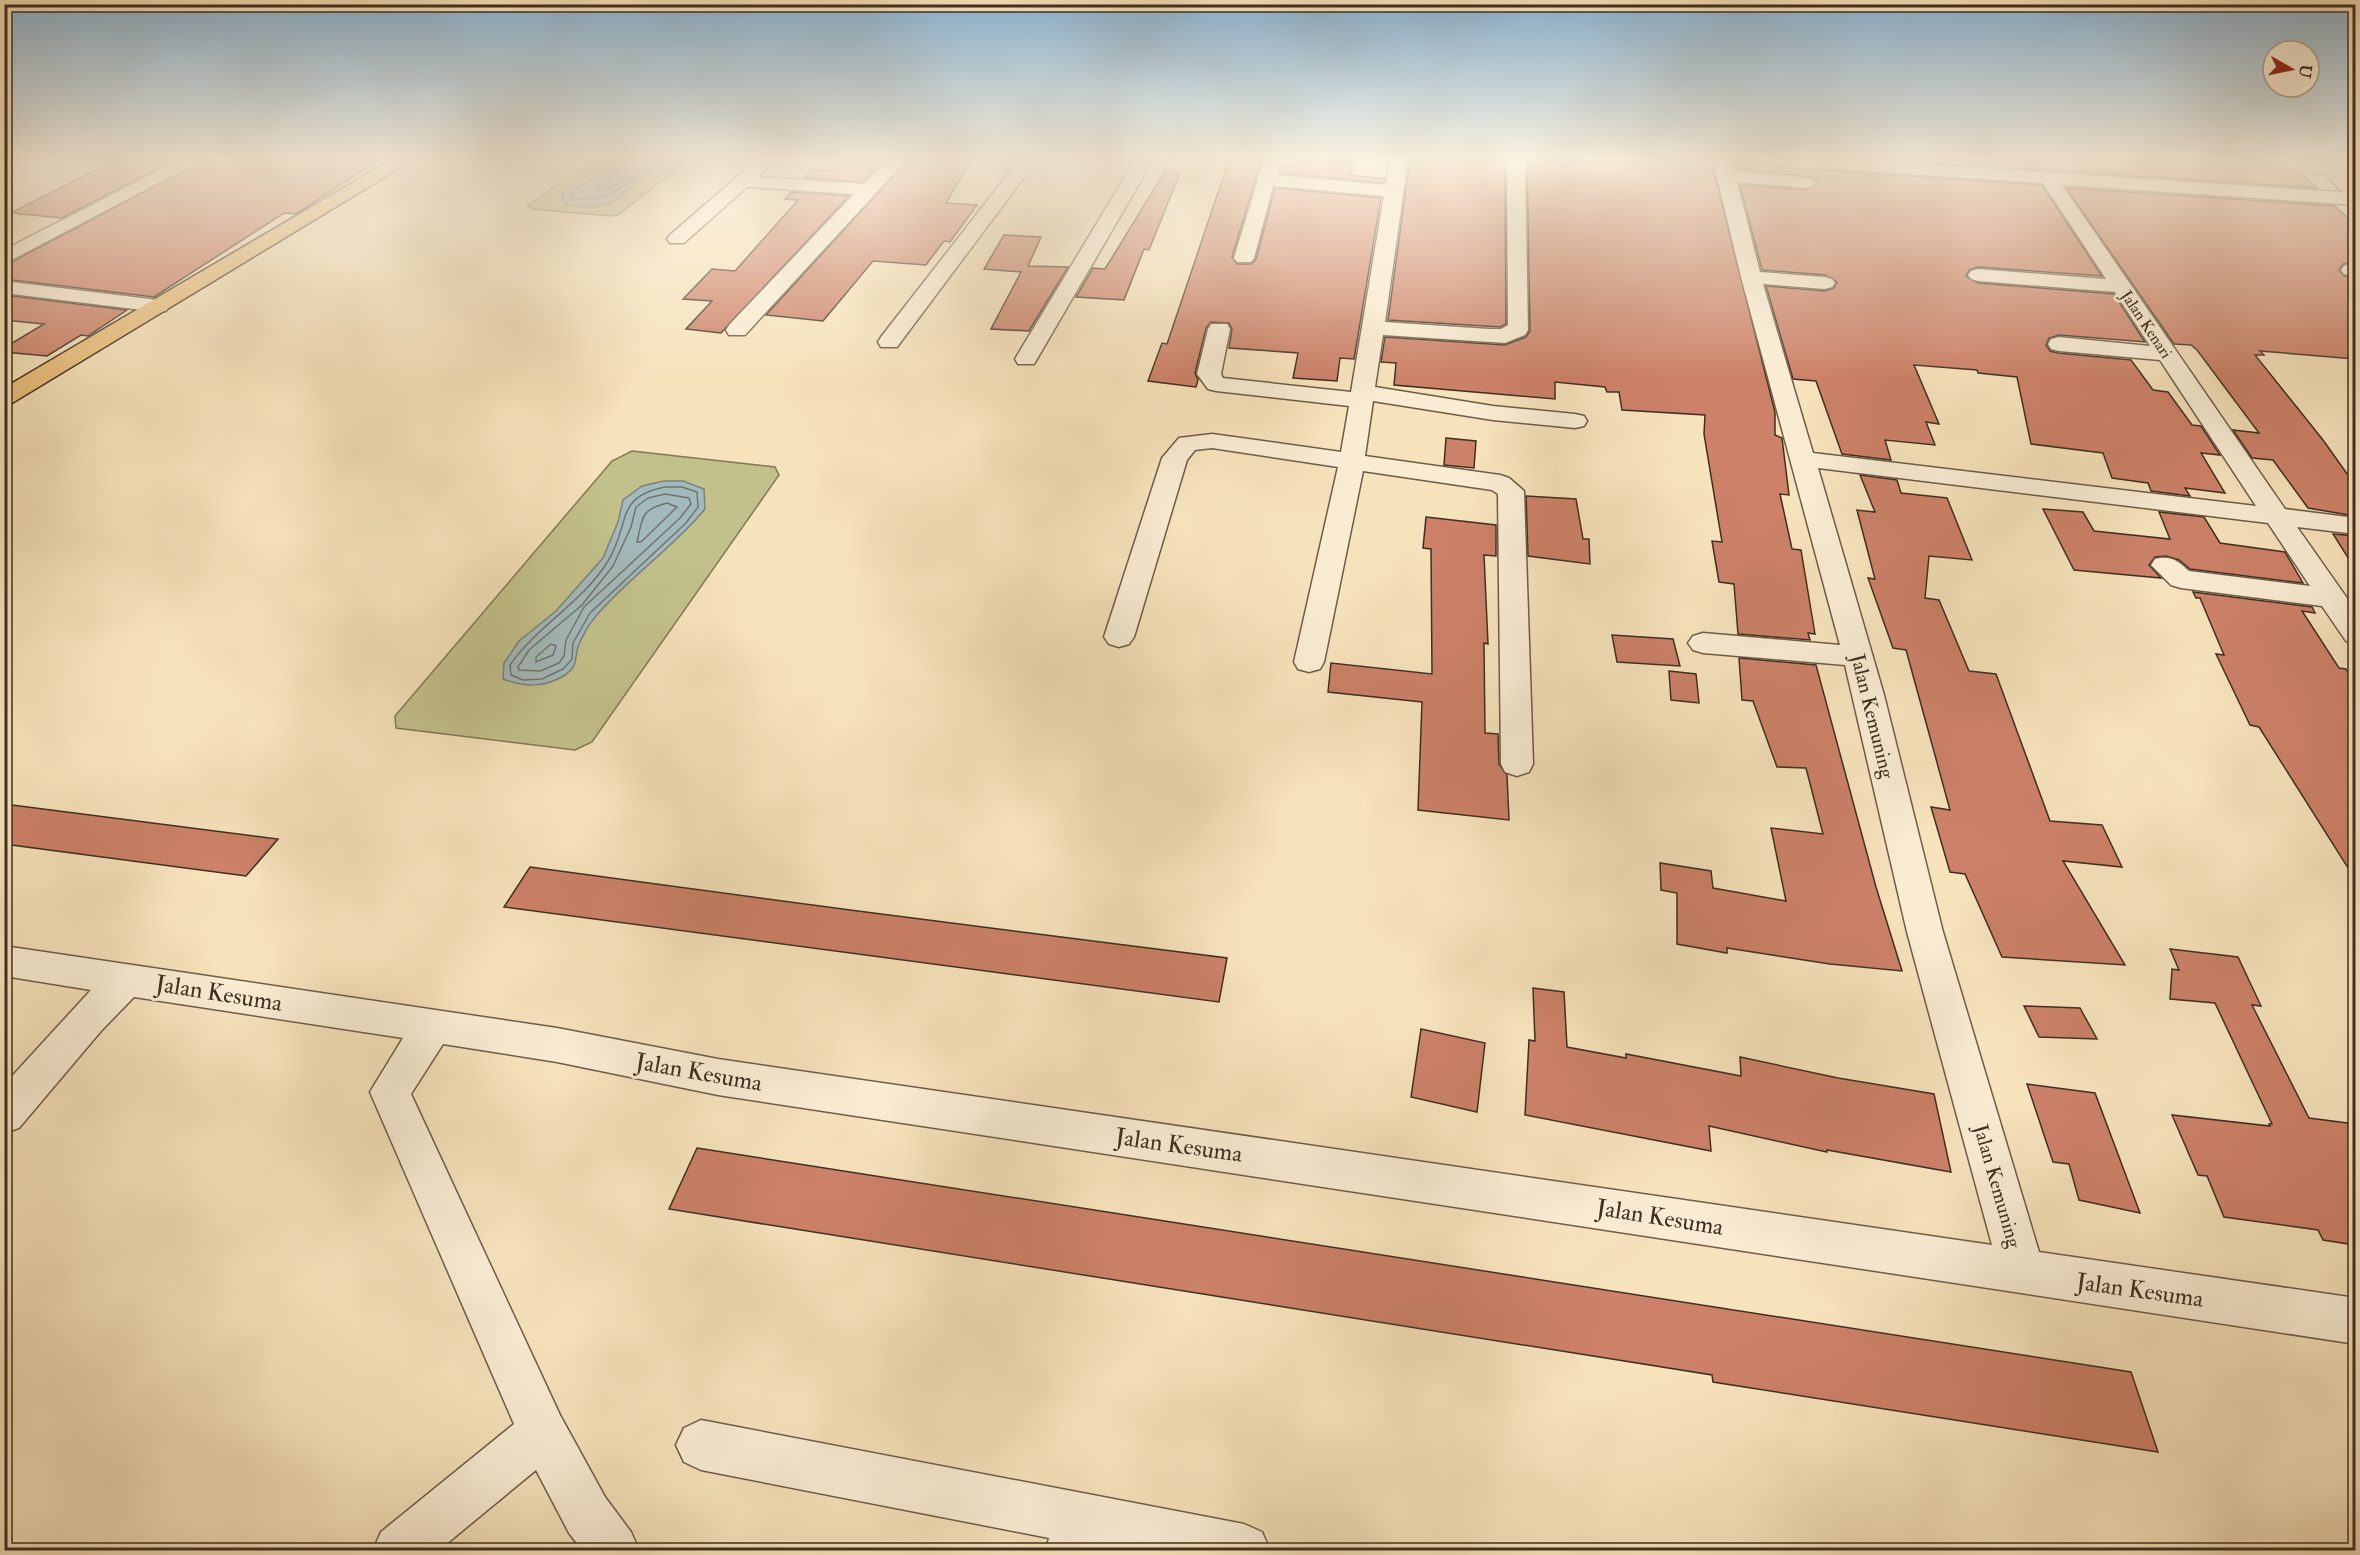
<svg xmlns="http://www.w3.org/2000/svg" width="2360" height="1555" font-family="'IM FELL Double Pica',serif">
<rect width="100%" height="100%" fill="#f6e2bb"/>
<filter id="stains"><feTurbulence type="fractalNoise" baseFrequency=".00333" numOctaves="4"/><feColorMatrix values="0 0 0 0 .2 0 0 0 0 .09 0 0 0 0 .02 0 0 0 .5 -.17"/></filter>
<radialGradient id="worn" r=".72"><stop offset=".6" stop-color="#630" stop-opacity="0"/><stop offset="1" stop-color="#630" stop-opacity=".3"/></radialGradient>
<g fill="#c3c18b" stroke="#817856" stroke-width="1.5">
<path d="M592 160H688L618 215 611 216 532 209 527 206Z"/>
<path d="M632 451 775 467 779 475 592 742 575 750 396 728 395 716 612 461Z"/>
</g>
<g fill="#a3babc" stroke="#7b827e" stroke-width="1.5">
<path d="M609 160H664C625 182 626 215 568 205L563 200V193L568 188Z"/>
<path d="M664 481H683L704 489 705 509C673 548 629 577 596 616 590 623 583 635 579 644 574 656 579 666 565 675 544 688 525 687 503 679L504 663 519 641 556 611 603 558 618 522 623 500 642 486Z"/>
</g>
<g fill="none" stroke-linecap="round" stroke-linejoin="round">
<g stroke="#71746e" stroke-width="1.5">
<path d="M613 160 609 169 572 192 570 198C611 204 625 186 652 160"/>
<path d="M621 160 617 172 597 186 598 191 616 185 639 160"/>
<path d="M665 487H682L697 492 698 507 686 523 590 613 573 643 572 659 563 669 542 679 523 680 511 675 510 665C537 626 583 602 608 561 631 524 614 497 665 487Z"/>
<path d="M665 494 689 498 691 504 680 518 584 607 566 640 564 656 559 663 540 671 519 670 518 667 529 650 582 605 613 566 631 527 636 507 648 498Z"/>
<path d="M667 503 677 507 641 542H637C643 517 640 510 667 503Z"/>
<path d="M551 644 556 646 553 655 536 662V657Z"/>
</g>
</g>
<g fill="#cc8168" stroke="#3f2f21" stroke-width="1.5">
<path d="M115 160H174L62 218 11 213Z"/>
<path d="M204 160H379L296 214 284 213 154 297 4 279V266Z"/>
<path d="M841 160H884L863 182 804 178 812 170 831 171Z"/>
<path d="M908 160H971L946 203 977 205 950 242 944 241 926 265 873 261 823 321 766 315Z"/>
<path d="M1229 160 1261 161 1232 257 1237 264H1251L1256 259 1275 188 1381 198 1354 359 1340 358 1337 381 1293 378 1298 353 1229 348 1232 329 1229 323 1211 322 1206 328 1195 373 1198 380 1196 387 1148 381 1162 343 1167 344Z"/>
<path d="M1294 160H1354L1350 175 1385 179 1384 183 1280 173 1283 163 1292 164Z"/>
<path d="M1410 160H1505L1506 324 1500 327 1388 320Z"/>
<path d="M1527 160H1711L1775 412V435L1782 438 1789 495 1780 494 1792 549 1801 550 1815 634 1808 633 1810 640 1738 634 1734 584 1719 582 1712 541 1722 542 1704 434 1705 415 1622 410 1619 392H1607L1605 387 1555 382V399L1394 385 1396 363 1381 362 1385 337 1505 345 1526 337 1530 331Z"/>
<path d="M1733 160H1764L1775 167 2042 185 2102 276 1978 267 1969 270 1966 276 1978 283 2114 294 2145 342 2059 335 2049 338 2046 345 2050 351 2058 353 2131 360 2153 390 2168 392 2192 425 2201 426 2220 455 2201 453 2225 493 2185 488 2190 496 2151 491 2148 483 2112 478 2103 453 2031 444 2017 377 1978 373 1977 370 1914 365 1939 424 1926 422 1935 445 1885 440 1891 460 1842 454 1816 381 1793 379 1766 286 1825 291 1834 288 1837 282 1825 275 1762 270 1740 185 1807 190 1818 182 1807 176 1736 169Z"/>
<path d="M1894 160H2137L2180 163 2177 160H2279L2287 168 2301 173 2317 188Z"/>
<path d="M1167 168 1179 175 1149 250 1144 249 1124 300 1076 297 1093 268 1105 269Z"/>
<path d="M2066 188 2335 206 2355 225V262L2343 264 2339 270 2344 276 2355 278V359L2260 351 2264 355H2255L2323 440 2355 485V516L2308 508 2273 460 2252 458 2233 430 2259 433 2197 350 2191 345 2174 344Z"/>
<path d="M791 192 849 196 721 333 686 329 712 301 683 299 712 269 735 271 798 200 785 199Z"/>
<path d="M1004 235 1041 237 1028 266 1068 267 1029 331 991 329 1021 272 984 269Z"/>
<path d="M4 295 127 310 88 336 81 335 47 356 4 352V348L44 324 4 320Z"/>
<path d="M1446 438 1476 441 1474 468 1444 465Z"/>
<path d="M1860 475 1897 480 1901 493 1947 498 1972 560 1929 556 1925 598 1939 600 1969 671 1996 674 2050 821 2102 825 2122 867 2063 861 2125 965 2002 957 1965 874 1950 872 1931 807 1950 810 1933 748 1906 650 1893 648 1868 578 1875 579 1857 510 1875 512Z"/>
<path d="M1526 496 1576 499 1583 539H1589L1590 564 1528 556Z"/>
<path d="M2043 509 2083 512 2094 531 2170 539 2159 512 2204 517 2220 543 2285 552 2303 583 2190 569 2179 560 2166 556 2155 557 2149 565 2161 578 2074 570Z"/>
<path d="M1426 517 1496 525V556L1484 555 1488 644 1484 643 1485 733 1498 734 1499 764 1507 775 1509 820 1418 810 1422 702 1328 692 1331 663 1432 674 1431 549 1423 548Z"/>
<path d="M2333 534 2355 536V569Z"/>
<path d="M2193 592 2312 607 2315 613 2302 611 2339 668 2346 669 2355 685V879L2259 727 2250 725 2216 654 2224 655 2200 598H2196Z"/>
<path d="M1612 635 1673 639 1680 666 1617 662Z"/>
<path d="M1739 658 1816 665 1876 887 1902 971 1830 964 1727 948V953L1677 944V893L1661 890 1660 863 1711 871 1713 888 1786 901 1771 828 1823 834 1806 768 1777 767 1753 701 1742 700Z"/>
<path d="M1669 671 1696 674 1699 703 1671 700Z"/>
<path d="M4 804 278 839 246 876 4 844Z"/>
<path d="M530 867 850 910 1227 958 1219 1002 504 907Z"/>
<path d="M2170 949 2238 957 2261 1006 2252 1005 2309 1118 2355 1124V1245L2323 1240 2318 1230 2224 1217 2207 1176 2198 1175 2172 1115 2270 1126 2269 1124H2272L2215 1003 2170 999 2172 969 2179 970Z"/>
<path d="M1533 988 1564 992 1567 1047 1626 1058V1054L1741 1076 1740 1057 1838 1078 1934 1094 1951 1172 1827 1150V1152L1709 1126 1711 1151 1525 1115 1529 1040 1535 1041Z"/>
<path d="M2024 1006 2080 1008 2097 1039 2039 1037Z"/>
<path d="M1421 1029 1485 1043 1477 1112 1411 1097Z"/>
<path d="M2027 1084 2095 1093 2140 1213 2079 1200 2069 1164 2053 1162Z"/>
<path d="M697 1148 2131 1372 2158 1452 1713 1382 1712 1375 669 1209Z"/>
</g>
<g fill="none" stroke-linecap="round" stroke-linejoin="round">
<defs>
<g id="minor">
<path d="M4 160H18L4 168Z"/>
<path d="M179 160H202L4 264V250Z"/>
<path d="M887 160H906L745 335H729L726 330 729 325 854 194 747 187 684 243H670L667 239 670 235 753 163H765L768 167 759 177 864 184Z"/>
<path d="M1019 160H1037L897 347H881L878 342 881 337Z"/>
<path d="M1135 160H1153L1037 359 1034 364H1018L1015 359Z"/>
<path d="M1264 160H1282L1277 175 1386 185 1390 160H1408L1385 322 1489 329H1501L1508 325 1507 160H1525L1528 330 1525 335 1505 343 1383 335 1375 387 1493 406 1575 414 1584 416 1587 421 1584 426 1575 428 1493 420 1373 401 1365 456 1500 475 1509 478 1524 491 1533 764 1529 772 1517 776 1505 772 1501 764 1498 494 1492 490 1363 471 1324 662 1320 669 1309 672 1298 669 1294 662 1338 467 1212 448 1195 450 1187 460 1134 637 1129 644 1119 647 1109 644 1104 637 1162 458 1179 438 1212 434 1341 452 1349 406 1216 391 1208 389 1197 374 1208 329 1211 324H1227L1230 329 1221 374 1223 378 1351 392 1384 196 1273 186 1254 258 1251 262H1237L1234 258Z"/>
<path d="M1713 160H1731L1734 171 1807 178 1816 183 1807 188 1737 182 1760 272 1825 277 1832 279 1835 283 1832 287 1825 289 1763 284 1813 453 2256 506 2160 360 2059 351 2051 349 2048 344 2051 339 2059 337 2150 346 2115 292 1978 281 1971 279 1968 275 1971 271 1978 269 2106 279 2043 183 1775 165 1766 160H1857L2356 193V205L2062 185 2285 509 2356 518V534L2297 527 2356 611V643L2346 641 2322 606 2181 588 2171 585 2151 565 2155 559C2171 555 2178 561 2189 571L2310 586 2268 523 1818 468 1884 695 1943 932 2039 1252 2356 1298V1344L718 1095 557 1062 443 1044 411 1094 560 1415 605 1497 631 1532 639 1550H582L569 1533 536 1470 439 1550H373L381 1532 514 1424 370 1092 403 1038 134 997 101 1031 19 1128 4 1133V1085L91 990 4 976V946L557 1028 718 1059 1992 1245 1907 932 1845 665 1703 653 1693 650 1688 643 1693 636 1703 633 1840 645 1741 277Z"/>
<path d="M2281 160 2329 164 2338 169C2329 181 2290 171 2281 160Z"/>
<path d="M2351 264H2356V276L2344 274 2341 270 2344 266Z"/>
<path d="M4 281 158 300 166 301 169 306 166 311 158 312 4 293Z"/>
<path d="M701 1420 1244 1524 1262 1532 1270 1550H1114L1099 1548 1098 1550H1046L1049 1538 701 1470 684 1462 676 1445 684 1428Z"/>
</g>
<g id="major">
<path d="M391 160H413L12 403 4 405V388Z"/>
<path d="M2311 160H2330L2356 184V200L2349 199Z"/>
</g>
</defs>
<use href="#minor" stroke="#6d5c48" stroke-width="3"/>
<use href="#major" stroke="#3f2f21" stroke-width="3"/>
<use href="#minor" fill="#f9ecd3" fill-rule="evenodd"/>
<use href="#major" fill="#ebc17e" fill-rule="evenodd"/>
</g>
<linearGradient id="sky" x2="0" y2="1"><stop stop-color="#8cb6d6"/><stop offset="0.42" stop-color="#fbf2e0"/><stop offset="1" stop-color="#fbf2e0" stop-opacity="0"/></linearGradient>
<rect width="2360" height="378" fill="url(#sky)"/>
<g text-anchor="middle" stroke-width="6" stroke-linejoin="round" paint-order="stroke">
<g font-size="16" fill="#3f2f21" stroke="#f9ecd3">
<text transform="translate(2147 324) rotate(56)" y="6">Jalan Kenari</text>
</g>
<g font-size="20" fill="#3f2f21" stroke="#f9ecd3">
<text transform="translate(1873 716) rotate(76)" y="7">Jalan Kemuning</text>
<text transform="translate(1998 1186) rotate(74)" y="7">Jalan Kemuning</text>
</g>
<g font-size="24" fill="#3f2f21" stroke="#f9ecd3">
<text transform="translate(219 993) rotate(9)" y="8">Jalan Kesuma</text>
<text transform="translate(699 1072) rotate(10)" y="8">Jalan Kesuma</text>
<text transform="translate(1179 1145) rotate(8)" y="8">Jalan Kesuma</text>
<text transform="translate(1660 1217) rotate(9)" y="8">Jalan Kesuma</text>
<text transform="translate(2140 1290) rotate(8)" y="8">Jalan Kesuma</text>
</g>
</g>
<rect width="2360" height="1555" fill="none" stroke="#f6e2bb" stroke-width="24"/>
<rect x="6" y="6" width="2348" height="1543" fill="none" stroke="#3f2f21" stroke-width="3"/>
<rect x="12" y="12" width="2336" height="1531" fill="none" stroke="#3f2f21" stroke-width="1.5"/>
<g transform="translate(2291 69) rotate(99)"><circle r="28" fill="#f9ecd3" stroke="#afa08c" stroke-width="1.5"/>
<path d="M0-4.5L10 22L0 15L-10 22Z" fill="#8f2418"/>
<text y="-9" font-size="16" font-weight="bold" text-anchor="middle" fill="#3f2f21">U</text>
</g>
<rect width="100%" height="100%" filter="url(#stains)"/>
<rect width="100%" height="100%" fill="url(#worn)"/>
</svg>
